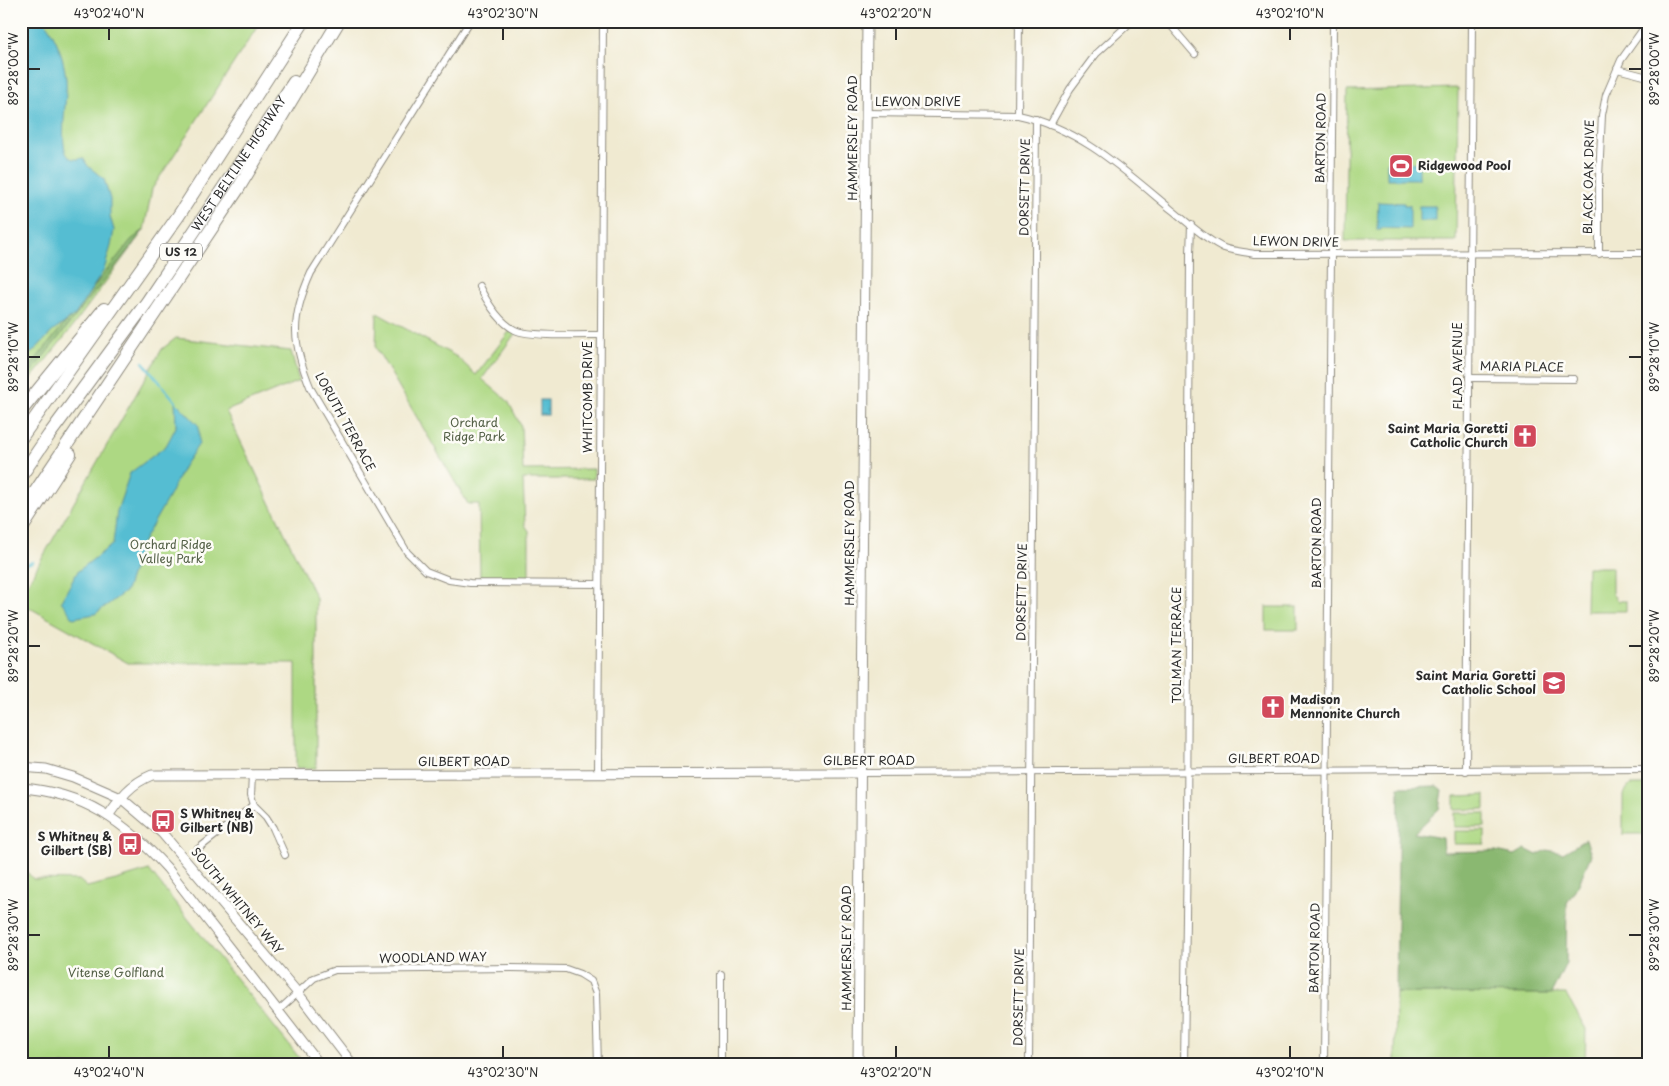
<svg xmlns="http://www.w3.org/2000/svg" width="1669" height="1086" font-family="'Playpen Sans',sans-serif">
<rect width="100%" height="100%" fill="#fdfcf7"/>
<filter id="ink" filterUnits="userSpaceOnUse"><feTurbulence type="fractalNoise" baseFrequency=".02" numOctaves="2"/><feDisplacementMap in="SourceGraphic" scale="10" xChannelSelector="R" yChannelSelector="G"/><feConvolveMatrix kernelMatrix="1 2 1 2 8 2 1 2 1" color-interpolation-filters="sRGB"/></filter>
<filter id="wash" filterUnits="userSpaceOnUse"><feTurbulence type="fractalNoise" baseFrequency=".0096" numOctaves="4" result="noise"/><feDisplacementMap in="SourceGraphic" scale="20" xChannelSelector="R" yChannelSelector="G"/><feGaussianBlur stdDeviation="1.12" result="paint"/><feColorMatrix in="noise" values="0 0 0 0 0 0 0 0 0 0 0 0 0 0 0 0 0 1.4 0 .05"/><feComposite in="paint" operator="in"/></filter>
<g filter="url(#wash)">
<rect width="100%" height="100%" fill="#f0ead1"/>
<g fill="#add883" stroke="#6c8257">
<path d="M21 21H261L152 189 144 230 67 334 21 391Z"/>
<path d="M1458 88 1456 241H1345L1347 91Z"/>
<path d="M377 313 457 357 476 375 512 328 517 331 482 379 508 401 521 426 523 470 594 469V479H523L525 525 529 531V578L480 577 479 504H468L376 348Z"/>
<path d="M176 338 291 351 299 381 226 411 316 598V768H296V663H128L21 603V595L162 349Z"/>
<path d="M1587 567H1612V594L1618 601H1626V611H1586Z"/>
<rect x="1266" y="607" width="32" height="23"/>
<path d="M1630 785H1648V834H1623V794Z"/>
<path d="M1485 795V809L1454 810V796Z"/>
<rect x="1454" y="813" width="31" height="14"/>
<rect x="1454" y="831" width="31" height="13"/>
<path d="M21 865 33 879 79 880 87 887 116 880 149 870 305 1065H21Z"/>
<path d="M1396 993 1566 994 1586 1029 1585 1065H1395Z"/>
</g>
<g fill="#8ab871" stroke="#5a724e">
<path d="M144 230 21 385V378L131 240Z"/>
<path d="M1437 786 1442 790 1439 809 1414 833 1442 838 1443 852 1496 851 1515 855 1525 849 1537 855 1547 850 1563 853 1586 839 1591 855 1579 883 1567 903 1566 963 1551 994 1396 993 1399 787Z"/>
</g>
<g fill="#54bdd2" stroke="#40747e">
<path d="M21 21H44C57 37 64 59 66 79 68 96 58 145 68 156 73 161 78 159 83 158L88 166 104 179 110 199V216L114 230 111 246 104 270 75 315 52 332 33 352 21 358Z"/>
<path d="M1387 162 1419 163V179H1387Z"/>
<path d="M1378 202 1404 203V205H1410V229L1381 228V230H1377Z"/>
<rect x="1419" y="206" width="16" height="15"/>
<rect x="540" y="400" width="8" height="15"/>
<path d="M175 401 199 426V444L184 466 169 496 141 545 126 591 95 614 73 618 61 601 78 571 113 544 117 511 130 473 166 446 176 427Z"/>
</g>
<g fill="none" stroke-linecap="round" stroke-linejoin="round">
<g stroke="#54bdd2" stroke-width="2.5">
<path d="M143 362 176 402"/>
<path d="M21 569 26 564 32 562"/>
</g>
</g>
</g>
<g filter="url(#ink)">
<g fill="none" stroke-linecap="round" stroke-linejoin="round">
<defs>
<g id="street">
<path d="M470 21 311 273C290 319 292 343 311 389L407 552 426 571 449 580 470 583 599 584"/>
<path d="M1167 21 1195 54"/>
<path d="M1617 69 1648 77"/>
<path d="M866 113 1018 115C1080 128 1125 171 1172 210 1187 222 1206 240 1224 248 1233 251 1245 252 1254 254L1648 253"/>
<path d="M1018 115 1019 21"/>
<path d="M1050 125 1070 89 1096 54 1132 21"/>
<path d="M1599 254V177L1602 115 1606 95 1621 60 1648 22"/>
<path d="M479 286C487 302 499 322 515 330 529 337 582 335 600 335"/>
<path d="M1469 378 1574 379"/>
<path d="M1466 771 1472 21"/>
<path d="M598 773 603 21"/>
<path d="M861 773 1648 769"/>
<path d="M252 776 251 795 254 805 266 817 273 828 285 855"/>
<path d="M198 849 254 805"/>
<path d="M721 974V1065"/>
<path d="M278 1011 314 978 335 970 512 968 566 969 580 974 591 981 596 994 598 1065"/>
<path d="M1029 1065 1036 119"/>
<path d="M1184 1065 1187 843 1190 254 1191 225"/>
<path d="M1324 1065 1333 21"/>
</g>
<g id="secondary">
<path d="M21 767 46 769 73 777 121 798 162 833 297 992 353 1065"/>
<path d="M21 788C84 792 126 823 167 868L320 1065"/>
<path d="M108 816C121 797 130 784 152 775L861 773"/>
<path d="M858 1065 867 21"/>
</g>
<g id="highway">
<path d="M21 411 104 309"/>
<path d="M21 438 179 215 304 21"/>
<path id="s1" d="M21 476 49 435 147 302 294 82"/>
<path d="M21 513 238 189 339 21"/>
<path d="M21 530 70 454"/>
</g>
</defs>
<use href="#street" stroke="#8e8a7e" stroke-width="8"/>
<use href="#secondary" stroke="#8e8a7e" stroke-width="11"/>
<use href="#highway" stroke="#8e8a7e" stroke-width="14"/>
<use href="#street" stroke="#fff" stroke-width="6"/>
<use href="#secondary" stroke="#fff" stroke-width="9"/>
<use href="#highway" stroke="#fff" stroke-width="12"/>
</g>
</g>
<path fill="none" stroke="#2b2b2b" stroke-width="2" d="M109 28V40M503 28V40M896 28V40M1290 28V40M28 69H40M1629 69H1642M28 357H40M1629 357H1642M28 646H40M1629 646H1642M28 935H40M1629 935H1642M109 1046V1058M503 1046V1058M896 1046V1058M1290 1046V1058"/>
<defs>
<symbol id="stadium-square" viewBox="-11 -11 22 22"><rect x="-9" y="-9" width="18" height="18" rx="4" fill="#d1495b" stroke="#fdfcf7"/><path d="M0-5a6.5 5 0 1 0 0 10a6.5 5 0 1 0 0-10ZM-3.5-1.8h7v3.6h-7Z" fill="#fff"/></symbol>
<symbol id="church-square" viewBox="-11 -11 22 22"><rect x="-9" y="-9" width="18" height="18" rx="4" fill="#d1495b" stroke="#fdfcf7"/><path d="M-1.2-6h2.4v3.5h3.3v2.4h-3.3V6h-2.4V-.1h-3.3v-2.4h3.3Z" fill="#fff"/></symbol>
<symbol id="school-square" viewBox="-11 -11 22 22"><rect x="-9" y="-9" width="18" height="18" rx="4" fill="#d1495b" stroke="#fdfcf7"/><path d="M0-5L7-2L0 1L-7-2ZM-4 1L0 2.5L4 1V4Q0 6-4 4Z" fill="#fff"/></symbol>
<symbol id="bus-square" viewBox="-11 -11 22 22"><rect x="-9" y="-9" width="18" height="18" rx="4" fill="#d1495b" stroke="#fdfcf7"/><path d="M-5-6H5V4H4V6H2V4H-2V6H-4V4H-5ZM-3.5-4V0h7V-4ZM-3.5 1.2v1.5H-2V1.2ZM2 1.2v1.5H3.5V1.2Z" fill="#fff"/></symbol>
</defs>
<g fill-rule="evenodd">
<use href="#stadium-square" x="1387" y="152" width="28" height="28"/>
<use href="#church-square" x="1511" y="422" width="28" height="28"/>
<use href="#school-square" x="1540" y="669" width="28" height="28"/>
<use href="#church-square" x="1259" y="693" width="28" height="28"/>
<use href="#bus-square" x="149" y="807" width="28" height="28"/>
<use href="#bus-square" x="116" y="830" width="28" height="28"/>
</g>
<g text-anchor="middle" stroke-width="5" stroke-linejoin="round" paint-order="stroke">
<rect fill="#fdfcf7" stroke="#6a6a68" stroke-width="1" x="160" y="243.5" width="42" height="17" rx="4"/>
<g font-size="11" font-weight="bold" fill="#2b2b2b">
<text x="181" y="256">US 12</text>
</g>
<g font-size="12" fill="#2b2b2b" stroke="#fdfcf7">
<text x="918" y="106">LEWON DRIVE</text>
<text transform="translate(853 138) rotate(-90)" y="4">HAMMERSLEY ROAD</text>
<text transform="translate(1321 138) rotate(-89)" y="4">BARTON ROAD</text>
<text dy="4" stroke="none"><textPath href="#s1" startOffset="381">WEST BELTLINE HIGHWAY</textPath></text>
<text transform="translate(1589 177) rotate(-89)" y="4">BLACK OAK DRIVE</text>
<text transform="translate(1025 187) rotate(-89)" y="4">DORSETT DRIVE</text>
<text transform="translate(1296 242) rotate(1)" y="4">LEWON DRIVE</text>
<text transform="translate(1458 366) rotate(-90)" y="4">FLAD AVENUE</text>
<text transform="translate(1522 367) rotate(1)" y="4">MARIA PLACE</text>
<text transform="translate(588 397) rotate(-90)" y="4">WHITCOMB DRIVE</text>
<text transform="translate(345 422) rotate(61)" y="4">LORUTH TERRACE</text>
<text transform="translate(850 543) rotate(-90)" y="4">HAMMERSLEY ROAD</text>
<text transform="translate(1317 543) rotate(-90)" y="4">BARTON ROAD</text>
<text transform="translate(1022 592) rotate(-89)" y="4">DORSETT DRIVE</text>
<text transform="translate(1177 645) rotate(-90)" y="4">TOLMAN TERRACE</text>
<text x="1274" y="763">GILBERT ROAD</text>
<text x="869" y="765">GILBERT ROAD</text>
<text x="464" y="766">GILBERT ROAD</text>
<text transform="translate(237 901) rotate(50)" y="4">SOUTH WHITNEY WAY</text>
<text transform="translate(847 948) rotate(-90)" y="4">HAMMERSLEY ROAD</text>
<text transform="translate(1315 948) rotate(-89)" y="4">BARTON ROAD</text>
<text transform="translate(433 958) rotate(-1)" y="4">WOODLAND WAY</text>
<text transform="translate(1019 997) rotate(-89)" y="4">DORSETT DRIVE</text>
</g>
<g font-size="12" font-weight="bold" fill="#2b2b2b" stroke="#fdfcf7" text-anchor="start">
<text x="1418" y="170">Ridgewood Pool</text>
<text x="1508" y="433" text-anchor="end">Saint Maria Goretti<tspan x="1508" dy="14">Catholic Church</tspan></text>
<text x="1536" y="680" text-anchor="end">Saint Maria Goretti<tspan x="1536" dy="14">Catholic School</tspan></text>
<text x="1290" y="704">Madison<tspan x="1290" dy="14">Mennonite Church</tspan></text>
<text x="180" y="818">S Whitney &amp;<tspan x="180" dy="14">Gilbert (NB)</tspan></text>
<text x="112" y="841" text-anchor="end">S Whitney &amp;<tspan x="112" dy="14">Gilbert (SB)</tspan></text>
</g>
<g font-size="12" fill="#525f45" stroke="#fdfcf7">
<text x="474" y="427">Orchard<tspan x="474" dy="14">Ridge Park</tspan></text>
<text x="171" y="549">Orchard Ridge<tspan x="171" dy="14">Valley Park</tspan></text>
<text x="116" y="977">Vitense Golfland</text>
</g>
</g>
<rect width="1669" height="1086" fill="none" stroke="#fdfcf7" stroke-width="55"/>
<rect x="28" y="28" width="1614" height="1030" fill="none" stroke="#2b2b2b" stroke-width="2"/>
<g font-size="12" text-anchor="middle" fill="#2b2b2b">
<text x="109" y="18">43°02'40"N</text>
<text x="503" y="18">43°02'30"N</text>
<text x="896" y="18">43°02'20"N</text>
<text x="1290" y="18">43°02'10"N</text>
<text transform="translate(1655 69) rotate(-90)" y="4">89°28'00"W</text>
<text transform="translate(14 69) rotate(-90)" y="4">89°28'00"W</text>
<text transform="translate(1655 357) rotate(-90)" y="4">89°28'10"W</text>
<text transform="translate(14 357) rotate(-90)" y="4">89°28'10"W</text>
<text transform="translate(1655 646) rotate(-90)" y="4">89°28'20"W</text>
<text transform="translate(14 646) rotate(-90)" y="4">89°28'20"W</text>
<text transform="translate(1655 935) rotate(-90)" y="4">89°28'30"W</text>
<text transform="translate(14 935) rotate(-90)" y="4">89°28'30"W</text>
<text x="109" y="1077">43°02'40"N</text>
<text x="503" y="1077">43°02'30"N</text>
<text x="896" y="1077">43°02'20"N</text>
<text x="1290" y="1077">43°02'10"N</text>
</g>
</svg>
